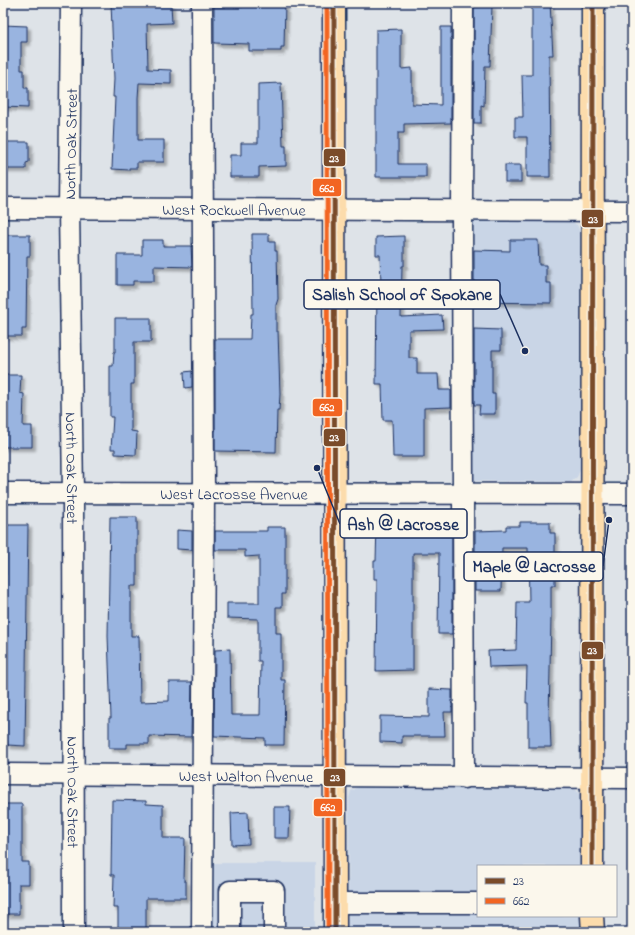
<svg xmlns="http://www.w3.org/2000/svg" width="635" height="935" font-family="'Indie Flower',sans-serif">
<defs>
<filter id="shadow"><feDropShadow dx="3.5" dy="3.5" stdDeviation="1" flood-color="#0004"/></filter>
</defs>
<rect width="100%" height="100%" fill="#dee3e8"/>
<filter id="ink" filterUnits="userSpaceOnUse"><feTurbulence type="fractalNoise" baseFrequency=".025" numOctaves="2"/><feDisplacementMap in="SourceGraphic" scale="8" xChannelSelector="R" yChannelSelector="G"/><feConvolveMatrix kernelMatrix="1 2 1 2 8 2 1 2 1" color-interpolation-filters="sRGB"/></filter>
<g filter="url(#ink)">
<g fill="#c9d5e6">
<path d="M468 221H571L577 225 580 231V470L577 477 571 482 469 481Z"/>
<path d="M359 787 572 788 576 790 582 798V866H478V916H582V932H348L349 798 351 791Z"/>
<rect x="209" y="863" width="106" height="69"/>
</g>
<g fill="#99b4e0" stroke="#1b2f5e" filter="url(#shadow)">
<path d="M111 3 171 4 172 23 147 24 148 69 171 70V84L139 83 138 98V140H164V162H137V168H129V170L112 169 115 97H113L114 79Z"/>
<path d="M243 3H285L284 47H281V51H249V44L214 43V7H243Z"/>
<path d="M532 3H550L553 55H549L550 177H527V137H515V117H523L522 75H532Z"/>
<path d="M492 6 490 66H485L484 106 481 105V123H474V7Z"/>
<path d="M3 25 27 26V42H21V70H24V88H28V108L3 107Z"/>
<path d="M441 27H451V123L404 124V133H398V164H426V177H376V30L401 29V69L412 68V104L441 105Z"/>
<path d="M281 83 283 146H286V166L259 167V177H230V155H241V143H258V84Z"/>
<path d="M4 142H29V162L26 163V169H3Z"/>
<rect x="505" y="165" width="16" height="17"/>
<path d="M252 234H269V242H275V251H277L278 299 276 305V331H278L280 394 279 410H277L276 452 215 451V339H250L251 314H253Z"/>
<path d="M3 235H30V256H27L26 329H22V336H3Z"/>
<path d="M404 236V266H402L401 317 442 315 443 329 409 330V358H417V374H438L439 390H451V407L424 408V457H393L392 420H383L382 384H376L377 284H381L380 255H376V237Z"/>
<path d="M142 240H163V246H191L192 267 154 266V281H133V285H117V255H142Z"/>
<path d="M510 240H538L539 265H546V283H551V303L474 302V250L510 251Z"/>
<path d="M115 318H151V342H134V384H131V431L137 432 136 455 115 454V449H111L113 417H110V366H113L114 352H115Z"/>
<path d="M474 329 501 330V350H492V394H495V414H479L480 405H474Z"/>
<path d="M192 371V387L185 388 184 372Z"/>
<path d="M3 375H21L20 393 24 394 23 426H32V447H3Z"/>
<path d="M110 517H137V586H131V636H139L140 702 169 701V682H192L191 737 149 736V744H127V748H109V718H111L108 636Z"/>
<path d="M520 522H550V533H555V585H551V618L549 720H550L551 747H528V703H526L527 666 489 667 488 651 516 650 517 602H529L528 548H502L501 591H475V531L506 530V526H520Z"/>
<path d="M377 523 400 524V526H416V535L452 536V634H438L439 553H413V670L376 671 377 579H374V561H376Z"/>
<path d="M3 525H28L25 746 7 745V741H3V575H6V545H3Z"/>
<path d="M267 527H285V594H282V607H276V633H281V680H285L284 745H265V738L214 736 215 650 230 649 231 715H260L261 661H258V619L227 618V603H259V556L245 557V550H215V531H267Z"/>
<path d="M177 530 192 531V550L177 549Z"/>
<path d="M429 689 452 690V712H444L445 736H402V743L380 742V716L429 717Z"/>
<path d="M112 800 146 801V804L163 805V838H185L184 881H186V898H146V932H118V908H113L114 875H111Z"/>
<path d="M3 804H22V862H29V884H19V914H3Z"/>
<path d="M274 807H290L289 838H274Z"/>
<path d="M248 812 249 844 232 845 231 813Z"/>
</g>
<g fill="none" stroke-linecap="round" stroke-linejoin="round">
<defs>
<g id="minor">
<path id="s1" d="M71 3 69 209 73 493 74 932"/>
<path d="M463 3 462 209 464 778"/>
<path id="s2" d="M3 208 632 211"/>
<path id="s3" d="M3 493 632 494"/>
<path id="s4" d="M3 774 632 778"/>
<path d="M335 903H478"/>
<path d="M202 932 204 493 202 3"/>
<path d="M230 932V891H274V932"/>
</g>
<g id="major">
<path d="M334 3 335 932"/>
<path d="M592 866 593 3"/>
<path d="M592 916 593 932"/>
</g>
</defs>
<use href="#minor" stroke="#1b2f5e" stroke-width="23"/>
<use href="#major" stroke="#1b2f5e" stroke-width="25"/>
<use href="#minor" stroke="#fbf7ec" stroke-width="20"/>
<use href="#major" stroke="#fcdcac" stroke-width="22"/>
<defs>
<g id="bus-1">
<path d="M334 3 335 932"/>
<path d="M592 866 593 3"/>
</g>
<path id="bus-2" d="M327 3 328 932"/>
</defs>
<use href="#bus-1" stroke="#fbf7ec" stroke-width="8"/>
<use href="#bus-2" stroke="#fbf7ec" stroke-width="8"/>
<use href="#bus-1" stroke="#7a4b2a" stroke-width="5"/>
<use href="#bus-2" stroke="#f26522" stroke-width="5"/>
</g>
</g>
<g text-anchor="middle" stroke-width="3" stroke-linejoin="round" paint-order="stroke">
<g font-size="16" fill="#1b2f5e" stroke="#fbf7ec">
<text transform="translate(70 144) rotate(-89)" y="6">North Oak Street</text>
<text dy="6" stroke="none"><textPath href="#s2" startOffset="231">West Rockwell Avenue</textPath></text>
<text dy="6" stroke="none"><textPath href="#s1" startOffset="465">North Oak Street</textPath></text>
<text dy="6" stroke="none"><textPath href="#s3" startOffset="231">West Lacrosse Avenue</textPath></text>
<text dy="6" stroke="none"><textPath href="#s4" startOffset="243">West Walton Avenue</textPath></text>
<text dy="6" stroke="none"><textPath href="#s1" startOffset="789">North Oak Street</textPath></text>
</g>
</g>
<path fill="none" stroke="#1b2f5e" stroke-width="1.5" d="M525 351L500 294M317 468L340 524M609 520L603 566"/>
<g fill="#1b2f5e" stroke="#fbf7ec" stroke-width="1.5">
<circle cx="525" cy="351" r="4"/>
<circle cx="317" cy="468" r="4"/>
<circle cx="609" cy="520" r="4"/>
</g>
<g fill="#fbf7ec" stroke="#1b2f5e" stroke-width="1.5">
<rect x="304" y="280" width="196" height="29" rx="4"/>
<rect x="340" y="509" width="127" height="29" rx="4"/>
<rect x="464" y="552" width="139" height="29" rx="4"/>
</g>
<g font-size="17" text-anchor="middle" font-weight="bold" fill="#1b2f5e">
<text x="402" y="300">Salish School of Spokane</text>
<text x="403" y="530">Ash @ Lacrosse</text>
<text x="534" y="572">Maple @ Lacrosse</text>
</g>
<g stroke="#fbf7ec" stroke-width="1.5">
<rect x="323" y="148" width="23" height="19" rx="4" fill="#7a4b2a"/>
<rect x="312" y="178" width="30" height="19" rx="4" fill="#f26522"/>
<rect x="581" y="209" width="23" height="19" rx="4" fill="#7a4b2a"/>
<rect x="312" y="398" width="31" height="19" rx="4" fill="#f26522"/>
<rect x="323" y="428" width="23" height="19" rx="4" fill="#7a4b2a"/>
<rect x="581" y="641" width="23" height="19" rx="4" fill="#7a4b2a"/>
<rect x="323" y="768" width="23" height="19" rx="4" fill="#7a4b2a"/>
<rect x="313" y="798" width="30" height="19" rx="4" fill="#f26522"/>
</g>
<g font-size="11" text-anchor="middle" font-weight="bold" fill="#fff">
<text x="334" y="162">23</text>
<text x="327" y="192">662</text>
<text x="593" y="223">23</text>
<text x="327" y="411">662</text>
<text x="334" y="441">23</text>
<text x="592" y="654">23</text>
<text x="335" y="781">23</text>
<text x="328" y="811">662</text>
</g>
<rect width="635" height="935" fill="none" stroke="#fbf7ec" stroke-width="16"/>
<rect x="8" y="8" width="619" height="919" fill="none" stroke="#1b2f5e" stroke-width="1.5" filter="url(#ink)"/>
<rect x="477" y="865" width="140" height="52" fill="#fbf7ec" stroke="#a1a7b3"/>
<rect x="485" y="878" width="20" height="6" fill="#7a4b2a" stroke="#a1a7b3"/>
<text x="513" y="885" font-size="12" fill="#1b2f5e">23</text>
<rect x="485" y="898" width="20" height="6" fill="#f26522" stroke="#a1a7b3"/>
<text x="513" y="905" font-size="12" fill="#1b2f5e">662</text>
</svg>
